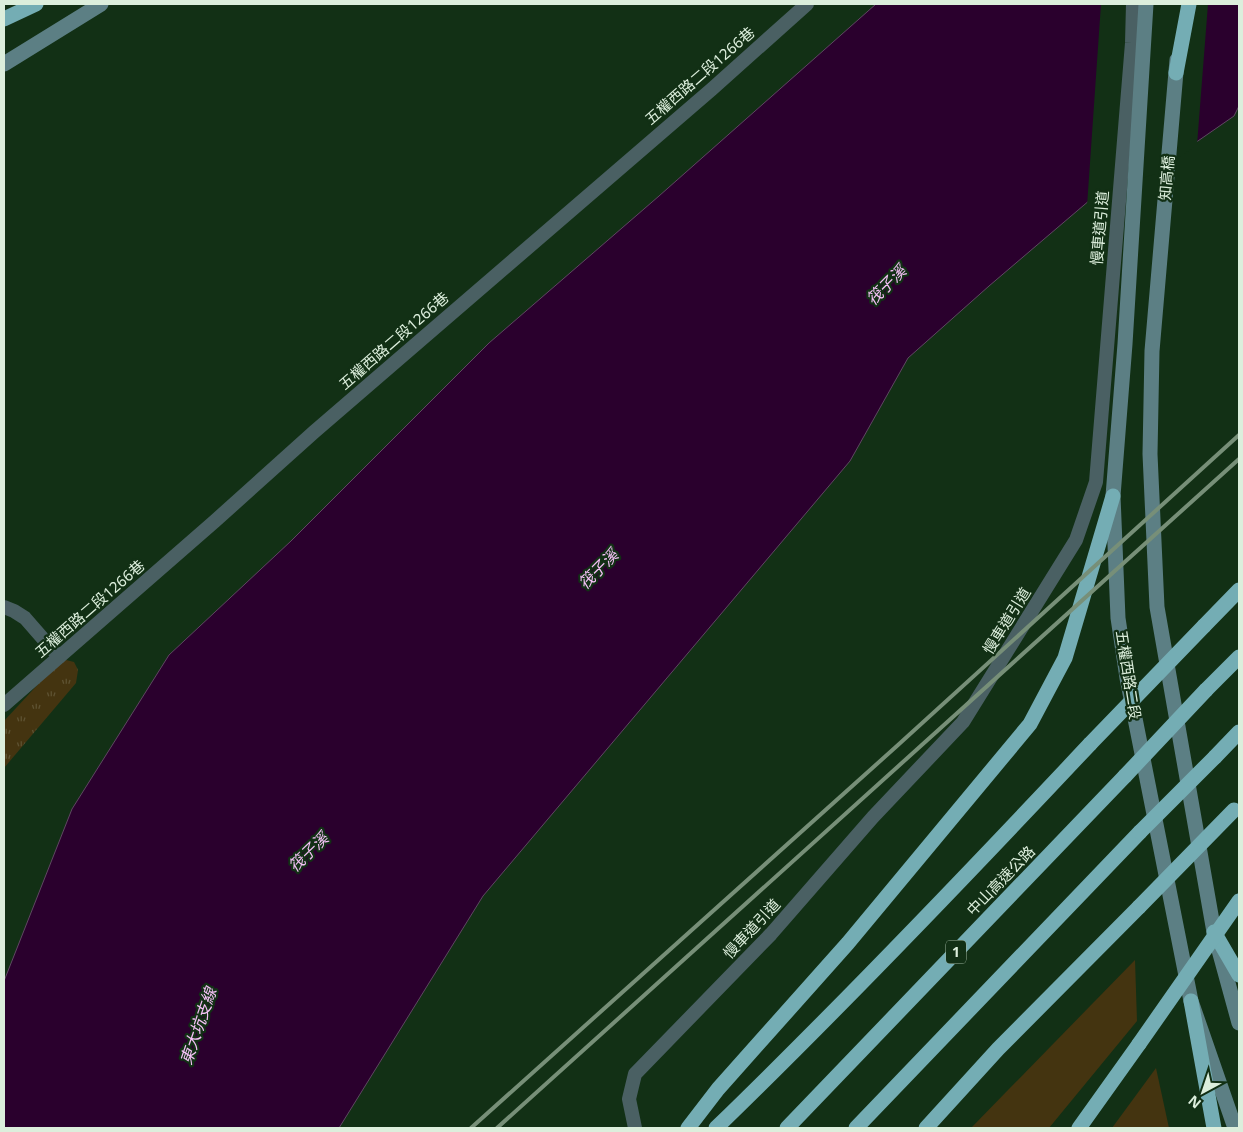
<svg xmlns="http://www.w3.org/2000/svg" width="1243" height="1132" font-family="'Noto Sans','Noto Sans TC',sans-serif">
<defs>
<pattern id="park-tufts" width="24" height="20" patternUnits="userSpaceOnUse" patternTransform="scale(1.25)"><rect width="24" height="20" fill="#443410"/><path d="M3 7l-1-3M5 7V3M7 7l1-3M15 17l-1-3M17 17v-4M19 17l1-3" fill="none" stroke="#5e5232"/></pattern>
</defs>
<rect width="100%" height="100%" fill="#123015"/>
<g fill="#443410">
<path d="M1135 960 1137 1021 1049 1128H971Z"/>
<path d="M1156 1068 1169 1128H1112Z"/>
</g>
<path fill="url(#park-tufts)" d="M66 660 74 662 78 670 76 683 4 768V721L56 665Z"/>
<path fill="#2a002d" stroke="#5f4762" d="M876 4H1239V106L1234 116 1153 172 1104 188 989 286 908 358 850 461 483 896 339 1128H4V981L72 809 169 655 291 541 489 343 659 196Z"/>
<path fill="#123015" d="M1101 4H1208L1197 145 1155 174 1105 190 1087 206Z"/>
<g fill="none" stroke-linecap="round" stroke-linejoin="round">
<g stroke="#4a6063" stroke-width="14">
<path d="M4 607 14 611 25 618 59 657"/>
<path d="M4 705 215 521 314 432 712 89 807 4"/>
<path d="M635 1128 629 1099 635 1074 771 934 873 817 963 722 1076 540 1096 482 1132 43 1133 4"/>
</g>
<g stroke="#5c7f84" stroke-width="15">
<path d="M1146 4 1125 344 1113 496 1118 618 1127 678 1191 1001 1235 1128"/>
<path d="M1177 60 1152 351 1150 454 1157 607 1214 932 1239 1023"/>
<path d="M4 64 101 4"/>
</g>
<g stroke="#74adb4" stroke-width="15">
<path d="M4 19 36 4"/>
<path d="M1176 73 1189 4"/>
<path d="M1204 626 1239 590"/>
<path d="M1206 690 1239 657"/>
<path d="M1215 757 1239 732"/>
<path d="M1214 932 1239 975"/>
<path d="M1191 1001 1214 1128"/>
<path d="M688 1128 718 1089 848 943 1030 724 1065 658 1113 496"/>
<path d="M716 1128C844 1004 968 874 1090 744"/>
<path d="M787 1128 1125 776"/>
<path d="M856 1128 1140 832"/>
<path d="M926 1128 998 1049 1139 907"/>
<path d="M1079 1128 1139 1044"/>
</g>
<g stroke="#778f78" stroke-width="4">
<path d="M471 1128 898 745 1239 435"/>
<path d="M497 1128 1239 459"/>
</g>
<g stroke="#74adb4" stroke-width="15">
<path d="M1090 744 1204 626"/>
<path d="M1125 776 1206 690"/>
<path d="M1140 832 1215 757"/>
<path d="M1139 907 1234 810"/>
<path d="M1139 1044 1239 901"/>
</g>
</g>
<g text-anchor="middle" stroke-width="4.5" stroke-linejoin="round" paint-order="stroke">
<rect fill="#123015" stroke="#9fb5a0" stroke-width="1" x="946" y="940.5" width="20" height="23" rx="4"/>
<g font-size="14" font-weight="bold" fill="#dceedc">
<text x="956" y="957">1</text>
</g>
<g font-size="15" fill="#dceedc" stroke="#123015">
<text transform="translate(700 76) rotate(-41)" y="5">五權西路二段1266巷</text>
<text transform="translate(1167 178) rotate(-85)" y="5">知高橋</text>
<text transform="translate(1100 228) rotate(-85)" y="5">慢車道引道</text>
<text transform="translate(394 341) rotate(-41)" y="5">五權西路二段1266巷</text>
<text transform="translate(90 609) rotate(-41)" y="5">五權西路二段1266巷</text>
<text transform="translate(1007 621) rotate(-58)" y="5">慢車道引道</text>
<text transform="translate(1128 675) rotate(81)" y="5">五權西路二段</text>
<text transform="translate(1001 881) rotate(-46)" y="5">中山高速公路</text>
<text transform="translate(752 929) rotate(-47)" y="5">慢車道引道</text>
</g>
<g font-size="16" font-style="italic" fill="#f5c1f7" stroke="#123015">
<text transform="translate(886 285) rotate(-45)" y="6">筏子溪</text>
<text transform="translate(598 569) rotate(-45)" y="6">筏子溪</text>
<text transform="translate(308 852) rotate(-44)" y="6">筏子溪</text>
<text transform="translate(198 1026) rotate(-71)" y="6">東大坑支線</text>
</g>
</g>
<rect width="1243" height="1132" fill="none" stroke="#dceedc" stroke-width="10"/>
<g transform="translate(1203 1092) rotate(220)" stroke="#123015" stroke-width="4" paint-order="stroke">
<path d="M0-4L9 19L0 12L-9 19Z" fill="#dceedc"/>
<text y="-8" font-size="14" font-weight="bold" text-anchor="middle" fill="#dceedc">N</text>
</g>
</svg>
